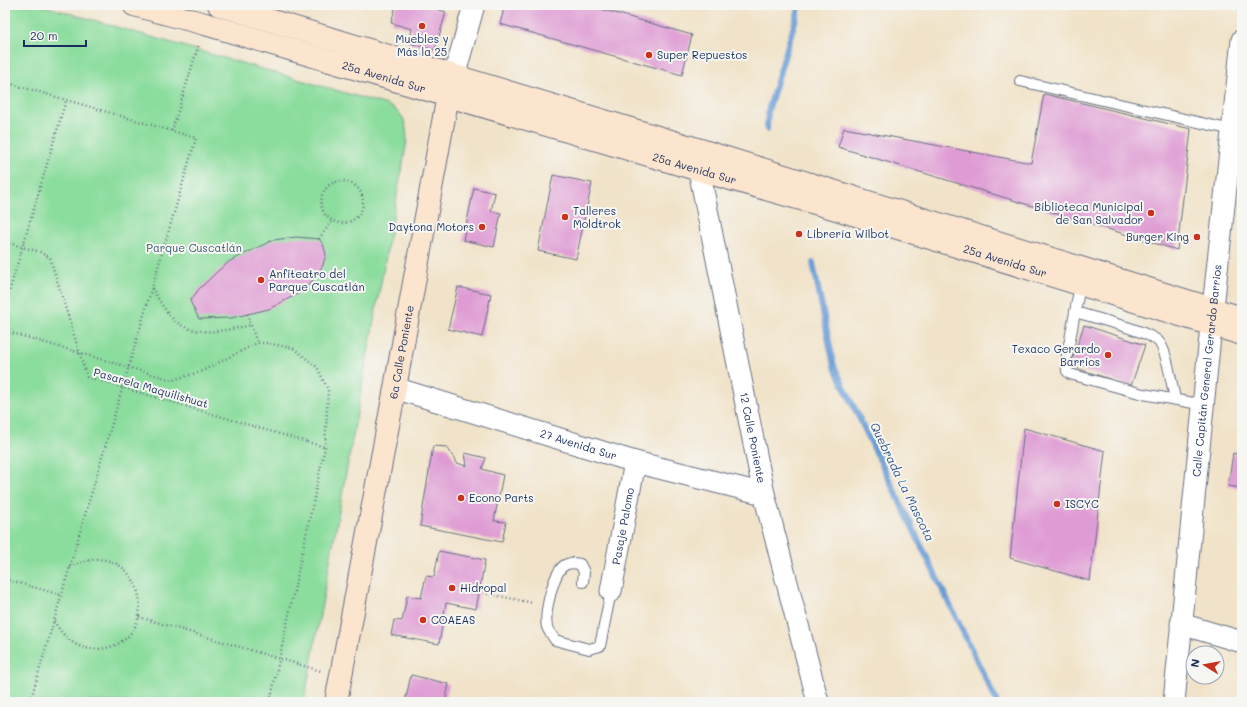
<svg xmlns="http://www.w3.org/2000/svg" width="1247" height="707" font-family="Mali,sans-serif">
<rect width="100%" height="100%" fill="#f6f6f2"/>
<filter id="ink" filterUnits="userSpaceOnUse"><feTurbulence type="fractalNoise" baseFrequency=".025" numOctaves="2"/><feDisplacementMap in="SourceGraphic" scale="8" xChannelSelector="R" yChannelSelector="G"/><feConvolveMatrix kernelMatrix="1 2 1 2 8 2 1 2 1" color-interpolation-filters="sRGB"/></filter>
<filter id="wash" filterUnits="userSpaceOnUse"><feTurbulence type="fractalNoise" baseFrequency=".012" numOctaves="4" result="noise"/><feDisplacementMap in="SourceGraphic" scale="16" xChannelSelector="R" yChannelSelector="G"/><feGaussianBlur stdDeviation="0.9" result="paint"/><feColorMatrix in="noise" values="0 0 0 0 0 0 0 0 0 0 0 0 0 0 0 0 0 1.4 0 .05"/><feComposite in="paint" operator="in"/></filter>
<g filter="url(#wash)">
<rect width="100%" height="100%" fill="#f1e3c9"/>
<path fill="#8bdd9d" stroke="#53867e" d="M5 5H41L387 105C405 114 406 121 407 141L304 702H5Z"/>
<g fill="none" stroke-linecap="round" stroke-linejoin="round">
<g stroke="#699dd5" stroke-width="6">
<path d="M767 129 768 111 800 5"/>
<path d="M813 263 834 366 997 702"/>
</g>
</g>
<g id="blocks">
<g fill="#df9cd4">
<path d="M396 5H423L446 12 435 50 409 43 412 29 391 23Z"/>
<path d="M505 5H587L692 35 682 75 500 24Z"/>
<path d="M1044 94 1191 129 1177 250 838 147 844 128 1031 163Z"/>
<path d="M553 175 592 183 576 259 538 251Z"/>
<path d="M474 188 495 193 491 211 501 213 494 247 463 240Z"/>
<path d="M296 237 319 239 323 244 326 254 323 265 317 276 301 292 269 309 231 318 199 319 190 301 199 289 219 270 230 261 273 240Z"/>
<path d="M458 287 491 294 482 337 448 329Z"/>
<path d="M1084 325 1145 345 1131 386 1070 366Z"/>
<path d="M1024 428 1105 451 1090 581 1010 558Z"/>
<path d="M433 446 447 447 457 463 467 466 465 453 486 458 482 469 503 475 494 521 506 522 502 542 420 526Z"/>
<path d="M1233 453 1242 455V488L1228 486Z"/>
<path d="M439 551 485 560 476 609 446 603 439 644 391 635 394 620 402 621 407 596 421 598 426 576 434 577Z"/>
<path d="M411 675 449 684 445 702H405Z"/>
</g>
</g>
</g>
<g filter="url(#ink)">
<use href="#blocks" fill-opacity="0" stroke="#666e83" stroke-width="1"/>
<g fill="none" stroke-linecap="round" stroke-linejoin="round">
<defs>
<g id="lane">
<path d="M1020 81 1232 130"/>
<path d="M1080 285 1066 361 1067 371 1070 374 1143 394 1205 405"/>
<path d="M1075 312C1092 317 1149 331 1159 342 1168 353 1171 384 1175 398"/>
<path d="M583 582 584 572 580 564C574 563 570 562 565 565 553 572 544 614 547 627 548 631 553 636 555 640L589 649 600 646 611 591"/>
</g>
<g id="street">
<path d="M454 77 474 5"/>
<path id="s1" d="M699 170 764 494 818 702"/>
<path id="s2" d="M395 388 635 462 764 494"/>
<path id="s3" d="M611 591 635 462"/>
<path d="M1181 624 1242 642"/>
<path id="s4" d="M1174 702 1211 326 1242 40"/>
</g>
<g id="secondary">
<path id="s5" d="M134 5 205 24 699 170 836 209 1242 334"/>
<path d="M219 5 694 148 1242 318"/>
<path id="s6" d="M336 702 395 388 448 95 452 82"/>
</g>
</defs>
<use href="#lane" stroke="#666e83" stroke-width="12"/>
<use href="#street" stroke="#666e83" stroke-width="23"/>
<use href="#secondary" stroke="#666e83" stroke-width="24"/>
<g stroke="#666e83" stroke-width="2.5" stroke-dasharray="1 3" stroke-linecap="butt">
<path d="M5 82 196 138 30 702"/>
<path d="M172 131 199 44"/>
<circle cx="342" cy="202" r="21"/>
<path d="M319 239 332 221"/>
<path d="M152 288C158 298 164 310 173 319 194 339 226 330 251 325"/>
<path d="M5 306 66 100"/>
<path d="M247 314 257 343"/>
<path d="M5 331 172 380 200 372 257 343H266L293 348 317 367 328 390 325 447 270 702"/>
<path d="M307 442 325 447"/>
<path d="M5 579 61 595"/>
<path d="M483 593 534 603"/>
<path d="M139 617 321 671"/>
<path d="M54 621C64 638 77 650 97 649 170 645 142 527 69 568"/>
</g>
<use href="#lane" stroke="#fff" stroke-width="10"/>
<use href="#street" stroke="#fff" stroke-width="21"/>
<use href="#secondary" stroke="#fce5cf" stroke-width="22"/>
<path stroke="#666e83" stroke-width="2.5" stroke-dasharray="1 3" stroke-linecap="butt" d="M5 242 40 252 50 258 87 377 307 442"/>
</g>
</g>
<g fill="#c8321e" stroke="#f6f6f2" stroke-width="1.5">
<circle cx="422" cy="26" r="4"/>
<circle cx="649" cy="55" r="4"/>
<circle cx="1151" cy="213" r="4"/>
<circle cx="565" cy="217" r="4"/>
<circle cx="482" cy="227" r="4"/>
<circle cx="799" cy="234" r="4"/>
<circle cx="1197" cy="237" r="4"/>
<circle cx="261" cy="280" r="4"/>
<circle cx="1108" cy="355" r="4"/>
<circle cx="461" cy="498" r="4"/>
<circle cx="1057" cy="504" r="4"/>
<circle cx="452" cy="588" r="4"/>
<circle cx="423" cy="620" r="4"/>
</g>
<g text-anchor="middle" stroke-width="4" stroke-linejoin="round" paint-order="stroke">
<g font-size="11" fill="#1b2f5e" stroke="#f6f6f2" text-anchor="start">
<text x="422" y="43" text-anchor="middle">Muebles y<tspan x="422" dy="13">Más la 25</tspan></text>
<text x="657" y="59">Super Repuestos</text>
<text x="1143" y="211" text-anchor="end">Biblioteca Municipal<tspan x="1143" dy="13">de San Salvador</tspan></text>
<text x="573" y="215">Talleres<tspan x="573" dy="13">Moldtrok</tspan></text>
<text x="474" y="231" text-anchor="end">Daytona Motors</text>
<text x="807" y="238">Librería Wilbot</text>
<text x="1189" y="241" text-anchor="end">Burger King</text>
<text x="269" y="278">Anfiteatro del<tspan x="269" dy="13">Parque Cuscatlán</tspan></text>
<text x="1100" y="353" text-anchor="end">Texaco Gerardo<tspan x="1100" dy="13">Barrios</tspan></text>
<text x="469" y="502">Econo Parts</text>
<text x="1065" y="508">ISCYC</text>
<text x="460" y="592">Hidropal</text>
<text x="431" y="624">COAEAS</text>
</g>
<g font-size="11" fill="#1b2f5e" stroke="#f6f6f2">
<text dy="4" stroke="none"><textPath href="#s5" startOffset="260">25a Avenida Sur</textPath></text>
<text dy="4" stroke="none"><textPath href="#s5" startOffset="584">25a Avenida Sur</textPath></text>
<text dy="4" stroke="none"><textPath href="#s5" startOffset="908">25a Avenida Sur</textPath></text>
<text dy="4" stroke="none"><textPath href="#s6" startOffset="356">6a Calle Poniente</textPath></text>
<text dy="4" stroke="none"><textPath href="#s4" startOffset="333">Calle Capitán General Gerardo Barrios</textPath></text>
<text transform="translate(151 388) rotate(16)" y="4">Pasarela Maquilishuat</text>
<text dy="4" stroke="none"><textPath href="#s1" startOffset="273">12 Calle Poniente</textPath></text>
<text dy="4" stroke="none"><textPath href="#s2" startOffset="192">27 Avenida Sur</textPath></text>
<text dy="4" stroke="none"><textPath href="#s3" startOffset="66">Pasaje Palomo</textPath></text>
</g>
<g font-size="11" fill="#375a6e" stroke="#f6f6f2">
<text x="194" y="252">Parque Cuscatlán</text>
</g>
<g font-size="12" font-style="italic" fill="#365688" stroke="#f6f6f2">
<text transform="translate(902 482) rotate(64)" y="4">Quebrada La Mascota</text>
</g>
</g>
<rect width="1247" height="707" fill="none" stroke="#f6f6f2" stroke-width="20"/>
<g transform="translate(1205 665) rotate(281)"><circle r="19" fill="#f6f6f2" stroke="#9ea6b7"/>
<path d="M0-3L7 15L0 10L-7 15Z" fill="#c8321e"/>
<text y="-6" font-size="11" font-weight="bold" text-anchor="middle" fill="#1b2f5e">N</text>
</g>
<path d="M24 40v6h62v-6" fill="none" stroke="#1b2f5e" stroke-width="2"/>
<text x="30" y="40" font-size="12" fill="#1b2f5e" stroke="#f6f6f2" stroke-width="3" paint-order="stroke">20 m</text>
</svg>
